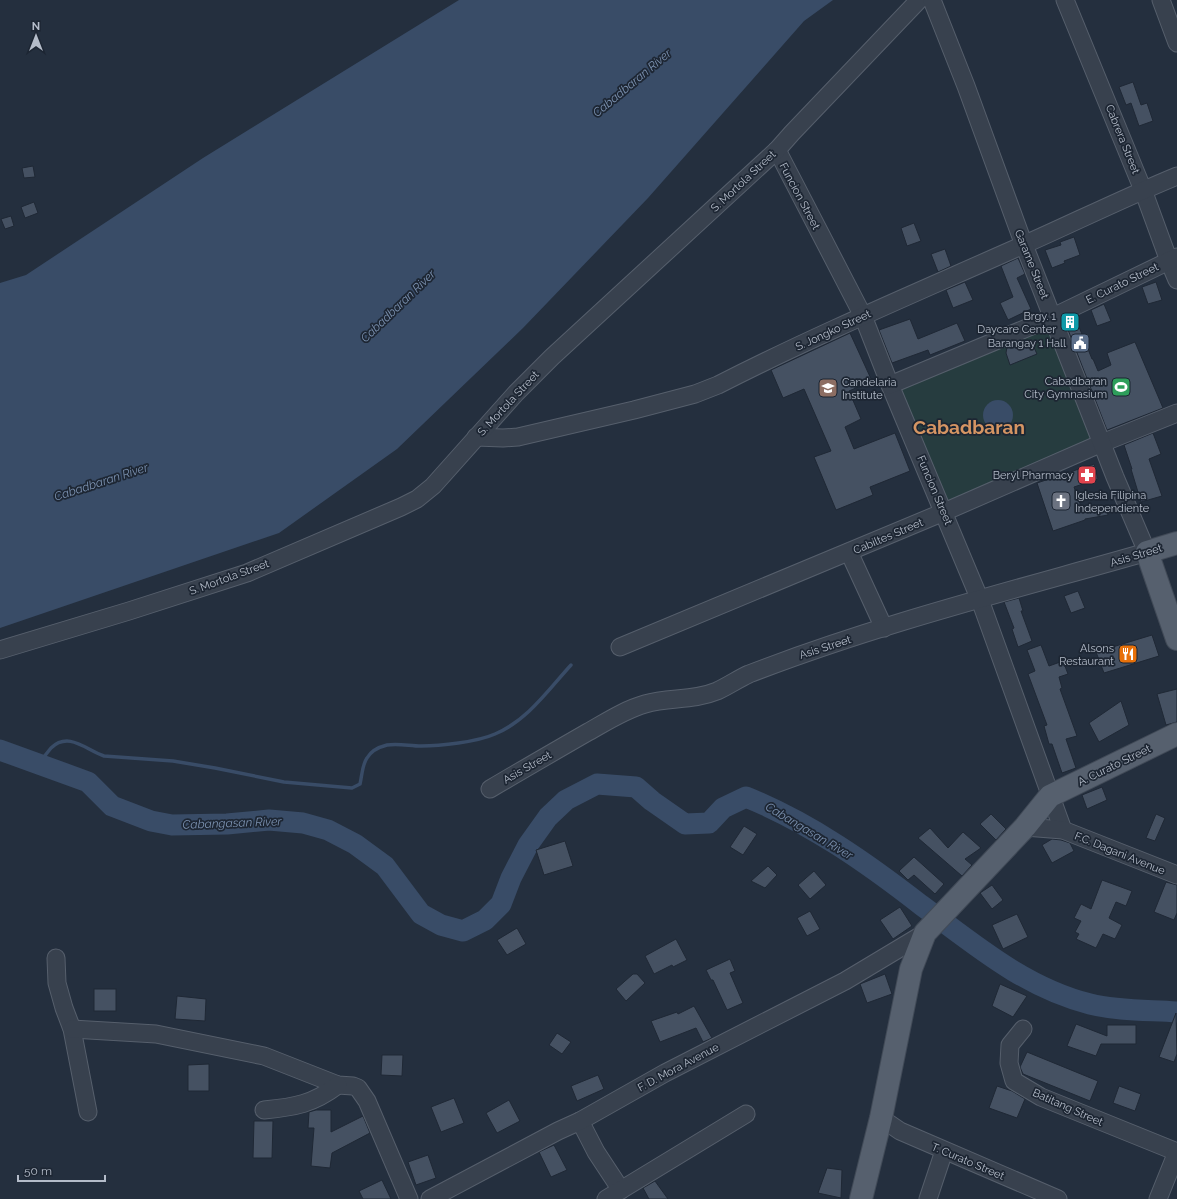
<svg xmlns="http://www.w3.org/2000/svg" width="1177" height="1199" font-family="Raleway,sans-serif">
<rect width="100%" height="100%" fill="#242f3e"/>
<path fill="#263c3f" d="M1048 326 1093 440 948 501 900 389Z"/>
<g fill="#394c67">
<path d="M459 0H833L804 21 648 198 523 328 397 449 279 533 0 628V283L26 275 203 158Z"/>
<circle cx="998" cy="415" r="15"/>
</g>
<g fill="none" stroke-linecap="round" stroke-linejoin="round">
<path stroke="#394c67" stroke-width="3.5" d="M39 763C43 758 47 753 51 748 69 731 86 750 104 756L173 761 215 768 284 782 352 788 360 784C362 776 362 765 367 758 371 751 379 747 387 745 398 743 410 746 421 746 440 746 477 742 495 734 527 721 549 689 571 665"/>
<path stroke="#394c67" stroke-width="21" d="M0 750 88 782 112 806 151 821 172 825 227 824 269 820 303 823 328 830 355 844 385 866 421 914 441 925 463 931 485 920 501 904 511 878 528 845 548 817 566 800 597 784 636 787 652 801 685 824 709 823 723 808 746 797C810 823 867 863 921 905 974 944 1025 988 1090 1004 1118 1011 1148 1010 1177 1012"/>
</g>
<g fill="#455162" stroke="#1f2835">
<path d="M1133 82 1141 105 1147 103 1153 121 1139 126 1131 103 1126 105 1119 87Z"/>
<path d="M33 166 35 177 24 178 22 168Z"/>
<path d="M34 202 38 213 25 218 21 207Z"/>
<path d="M11 216 14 226 5 229 1 219Z"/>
<path d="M914 223 921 241 907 246 901 228Z"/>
<path d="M1074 237 1080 255 1064 261 1065 263 1052 268 1045 250 1061 245 1060 242Z"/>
<path d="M945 249 951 266 938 272 931 254Z"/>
<path d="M1018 258 1025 274 1017 278 1031 309 1008 320 1000 303 1013 297 1001 266Z"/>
<path d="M965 282 973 300 953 308 946 290Z"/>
<path d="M1156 282 1162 300 1148 304 1142 287Z"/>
<path d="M1104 304 1111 321 1097 326 1091 310Z"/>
<path d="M1075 317 1092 359H1093L1098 371 1111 365 1107 353 1135 342 1163 408 1107 430 1065 322Z"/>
<path d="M910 319 918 339 957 323 965 341 930 355 928 350 892 363 879 330Z"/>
<path d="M850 333 872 381 849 391 861 419 845 427 854 449 895 433 910 471 870 487 873 495 836 510 814 457 831 451 804 389 783 398 771 370Z"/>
<path d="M1024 340 1028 341 1032 343 1037 354 1010 365 1006 353 1007 347Z"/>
<path d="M1153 433 1161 454 1149 459 1162 496 1141 502 1131 469H1132L1124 445Z"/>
<path d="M1094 464 1098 479 1074 487 1083 512 1106 505 1108 515 1085 519V520L1053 531 1037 483Z"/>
<path d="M1078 591 1085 608 1071 613 1064 596Z"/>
<path d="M1019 598 1023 611H1021L1032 641 1018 647 1012 629 1014 628 1004 602Z"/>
<path d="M1152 635 1159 656 1104 673 1096 652Z"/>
<path d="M1041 645 1049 666 1063 661 1068 674 1059 677 1062 688 1060 689 1077 736 1066 739 1076 768 1062 773 1052 744H1049L1044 726 1047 725 1028 674 1035 671 1027 650Z"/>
<path d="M1177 689V722L1166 725 1157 694Z"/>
<path d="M1121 701 1129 725 1099 742 1089 723Z"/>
<path d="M1102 787 1107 800 1087 809 1082 795Z"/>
<path d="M991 814 1006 829 996 840 980 824Z"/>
<path d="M1156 814 1165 818 1155 841 1146 838Z"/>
<path d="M744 826 757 834 743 855 730 847Z"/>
<path d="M930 828 948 848 963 832 981 848 965 859 972 865 962 876 918 838Z"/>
<path d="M1052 839 1061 840 1070 843 1074 851 1052 863 1042 845Z"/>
<path d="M565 841 573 866 544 875 536 850Z"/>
<path d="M914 857 944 884 935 894 914 875 908 880 899 871Z"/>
<path d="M768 866 777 875 765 888 751 881Z"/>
<path d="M814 871 826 885 810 899 798 885Z"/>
<path d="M1102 880 1132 891 1126 906 1116 902 1109 918 1122 925 1115 939 1103 934 1096 948 1076 939 1079 934 1075 932 1081 921 1074 918 1081 904 1091 909Z"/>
<path d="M1166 882 1177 885V913L1174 920 1154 912Z"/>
<path d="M992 885 1003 900 992 909 980 893Z"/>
<path d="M900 907 912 926 893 939 880 920Z"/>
<path d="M810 911 820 929 807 936 797 918Z"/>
<path d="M1017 914 1028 937 1003 949 992 925Z"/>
<path d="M517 928 526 944 507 955 497 940Z"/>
<path d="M676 939 687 960 673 967 672 965 654 974 645 956Z"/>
<path d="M730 959 735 971 730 973 743 1003 727 1010 713 980H711L706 970Z"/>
<path d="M633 974H637L645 983 626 1001 616 989Z"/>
<path d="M885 974 892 994 867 1003 860 984Z"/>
<path d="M1000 984 1027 996 1013 1017 992 1006Z"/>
<rect x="94" y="989" width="22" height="22"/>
<path d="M177 996 206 999 205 1021 175 1019Z"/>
<path d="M694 1006 712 1038 703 1042 696 1028 660 1042 651 1021 677 1012 678 1014Z"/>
<path d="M1176 1013 1177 1054 1174 1062 1159 1057Z"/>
<path d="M1076 1024 1107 1036V1025H1136V1044H1101L1096 1056 1067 1046Z"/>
<path d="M557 1033 571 1042 562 1054 549 1045Z"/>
<path d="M1027 1052 1098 1081 1090 1101 1023 1074 1020 1067Z"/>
<path d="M382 1055H403L402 1076 381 1075Z"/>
<path d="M209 1064V1091H188V1065Z"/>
<path d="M598 1075 604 1089 577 1101 571 1086Z"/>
<path d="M997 1086 1012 1091 1025 1099 1017 1118 989 1108Z"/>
<path d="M1119 1086 1141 1094 1135 1111 1113 1103Z"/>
<path d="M454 1098 464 1123 441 1132 431 1107Z"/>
<path d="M509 1100 520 1121 497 1133 486 1113Z"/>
<path d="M316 1110H331V1132L363 1116 370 1133 332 1153 330 1168 311 1166 314 1128H308L309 1112Z"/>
<path d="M254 1121H273L272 1158H253Z"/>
<path d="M554 1145 567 1170 551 1177 539 1152Z"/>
<path d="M428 1155 436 1178 416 1185 408 1162Z"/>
<path d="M827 1168 842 1170 841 1198 818 1193Z"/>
<path d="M382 1180 391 1199H363L359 1191Z"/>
<path d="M655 1181 668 1199H649L643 1188Z"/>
</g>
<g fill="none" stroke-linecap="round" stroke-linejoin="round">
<defs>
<g id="minor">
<path d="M1065 0 1143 190 1169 261 1177 280"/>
<path d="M1161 0 1177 43"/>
<path d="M777 150 863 316 890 385 980 600 1063 830"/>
<path d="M890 385 1053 317 1177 257"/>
<path d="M476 437 503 438 518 437 634 410 695 394 718 385C814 336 913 294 1012 250 1067 226 1121 199 1177 176"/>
<path d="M849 552 884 628"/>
<path d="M620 647 944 512 1102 443 1177 413"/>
<path d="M0 650 129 611 247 573 401 507 417 499 433 486 516 393 552 357 777 150 792 133 919 0"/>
<path d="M490 789C522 770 555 751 588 732 606 722 624 710 645 704 669 697 693 701 717 691 728 686 738 679 749 674 878 624 1014 590 1147 552L1115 477 1024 245 966 86 932 0"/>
<path d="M1025 827 1063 830 1177 875"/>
<path d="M56 958 57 983 64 1008 72 1029 88 1112"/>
<path d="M72 1029 156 1034 264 1056 338 1085 353 1086 358 1088 367 1101 409 1199"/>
<path d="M1023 1029 1010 1045 1009 1063 1014 1081 1041 1097 1177 1152"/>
<path d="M264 1110C295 1107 313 1104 338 1085"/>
<path d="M881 1118 900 1131 1058 1199"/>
<path d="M580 1121 596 1152 621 1190"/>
<path d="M430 1199 558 1131 580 1121 665 1073 845 981 925 933"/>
<path d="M606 1199 746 1114"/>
<path d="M928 1199 944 1151"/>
<path d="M1158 1199 1177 1152"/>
</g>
<g id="major">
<path d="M1177 543 1147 552 1177 639"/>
<path d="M861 1199 881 1118 911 969 925 933 1025 827 1050 796 1177 734"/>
</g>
</defs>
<use href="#minor" stroke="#565f6c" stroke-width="19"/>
<use href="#major" stroke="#414a57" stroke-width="24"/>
<use href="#minor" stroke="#38414e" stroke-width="17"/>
<use href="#major" stroke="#56606e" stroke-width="22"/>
</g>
<defs>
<symbol id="building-square" viewBox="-11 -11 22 22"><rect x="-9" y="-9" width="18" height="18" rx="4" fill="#0f9aa8" stroke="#1d2633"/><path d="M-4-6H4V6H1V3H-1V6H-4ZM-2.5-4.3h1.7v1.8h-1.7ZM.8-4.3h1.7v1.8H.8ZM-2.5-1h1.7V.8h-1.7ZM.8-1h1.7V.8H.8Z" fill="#fff"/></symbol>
<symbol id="civic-square" viewBox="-11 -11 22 22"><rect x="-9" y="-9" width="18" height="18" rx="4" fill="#5c6f8a" stroke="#1d2633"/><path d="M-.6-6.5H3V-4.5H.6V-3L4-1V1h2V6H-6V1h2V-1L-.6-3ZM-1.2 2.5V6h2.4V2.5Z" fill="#fff"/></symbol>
<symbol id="stadium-square" viewBox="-11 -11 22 22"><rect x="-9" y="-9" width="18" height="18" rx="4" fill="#2e9e5b" stroke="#1d2633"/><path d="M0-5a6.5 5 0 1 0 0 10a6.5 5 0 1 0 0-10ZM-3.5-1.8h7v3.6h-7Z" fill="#fff"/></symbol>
<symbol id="school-square" viewBox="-11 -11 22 22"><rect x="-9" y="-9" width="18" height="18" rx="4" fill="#8d6e63" stroke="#1d2633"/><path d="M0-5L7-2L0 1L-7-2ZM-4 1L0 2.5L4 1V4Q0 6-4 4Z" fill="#fff"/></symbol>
<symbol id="pharmacy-square" viewBox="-11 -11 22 22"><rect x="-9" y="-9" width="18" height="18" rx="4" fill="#e0444e" stroke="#1d2633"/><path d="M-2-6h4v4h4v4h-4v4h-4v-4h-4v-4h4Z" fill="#fff"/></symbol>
<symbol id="church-square" viewBox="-11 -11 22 22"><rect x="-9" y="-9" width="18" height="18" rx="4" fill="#6b7280" stroke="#1d2633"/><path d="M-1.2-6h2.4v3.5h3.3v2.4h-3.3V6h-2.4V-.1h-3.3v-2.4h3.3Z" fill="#fff"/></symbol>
<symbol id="restaurant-square" viewBox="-11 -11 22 22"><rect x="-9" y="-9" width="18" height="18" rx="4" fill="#e8710a" stroke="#1d2633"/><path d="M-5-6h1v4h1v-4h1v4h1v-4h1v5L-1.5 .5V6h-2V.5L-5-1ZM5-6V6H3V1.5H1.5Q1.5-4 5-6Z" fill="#fff"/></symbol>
</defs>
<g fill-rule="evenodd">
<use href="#building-square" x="1059" y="311" width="22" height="22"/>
<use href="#civic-square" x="1069" y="332" width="22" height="22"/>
<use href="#stadium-square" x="1110" y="376" width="22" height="22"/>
<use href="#school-square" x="817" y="377" width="22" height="22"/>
<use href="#pharmacy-square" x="1076" y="464" width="22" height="22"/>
<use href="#church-square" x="1050" y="490" width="22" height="22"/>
<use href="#restaurant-square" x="1117" y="643" width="22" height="22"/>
</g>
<g text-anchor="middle" stroke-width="3.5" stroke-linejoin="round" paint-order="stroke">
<g font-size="11" fill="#b4bcc9" stroke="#1d2633">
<text transform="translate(1123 139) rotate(68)" y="4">Cabrera Street</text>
<text transform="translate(743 181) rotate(-43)" y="4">S. Mortola Street</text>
<text transform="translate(800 196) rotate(62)" y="4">Funcion Street</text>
<text transform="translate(1032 264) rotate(68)" y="4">Garame Street</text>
<text transform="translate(1122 283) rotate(-26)" y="4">E. Curato Street</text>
<text transform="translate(833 330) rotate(-25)" y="4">S. Jongko Street</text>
<text transform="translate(508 403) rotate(-47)" y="4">S. Mortola Street</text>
<text transform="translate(935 490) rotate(67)" y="4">Funcion Street</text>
<text transform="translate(888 536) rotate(-23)" y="4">Cabiltes Street</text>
<text transform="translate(1136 555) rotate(-17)" y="4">Asis Street</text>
<text transform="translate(229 577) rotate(-20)" y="4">S. Mortola Street</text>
<text transform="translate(825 647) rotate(-18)" y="4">Asis Street</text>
<text transform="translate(1114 765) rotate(-26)" y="4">A. Curato Street</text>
<text transform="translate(527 767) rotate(-30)" y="4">Asis Street</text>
<text transform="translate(1120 853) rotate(22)" y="4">F.C. Dagani Avenue</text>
<text transform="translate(678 1067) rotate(-28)" y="4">F. D. Mora Avenue</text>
<text transform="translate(1068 1107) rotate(24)" y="4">Batitang Street</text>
<text transform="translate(968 1161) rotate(23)" y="4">T. Curato Street</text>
</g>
<g font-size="11" fill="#b4bcc9" stroke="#1d2633" text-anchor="end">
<text x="1056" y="320">Brgy. 1<tspan x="1056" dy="13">Daycare Center</tspan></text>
<text x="1066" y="347">Barangay 1 Hall</text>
<text x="1107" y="385">Cabadbaran<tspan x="1107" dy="13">City Gymnasium</tspan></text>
<text x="842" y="386" text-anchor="start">Candelaria<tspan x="842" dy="13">Institute</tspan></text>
<text x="1073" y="479">Beryl Pharmacy</text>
<text x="1075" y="499" text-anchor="start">Iglesia Filipina<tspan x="1075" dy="13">Independiente</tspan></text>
<text x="1114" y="652">Alsons<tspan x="1114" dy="13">Restaurant</tspan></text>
</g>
<g font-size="12" font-style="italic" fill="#7c92b1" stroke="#1d2633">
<text transform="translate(632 83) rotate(-40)" y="4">Cabadbaran River</text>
<text transform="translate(398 306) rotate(-44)" y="4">Cabadbaran River</text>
<text transform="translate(101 482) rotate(-18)" y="4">Cabadbaran River</text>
<text transform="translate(232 823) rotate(-2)" y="4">Cabangasan River</text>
<text transform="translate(809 831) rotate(31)" y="4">Cabangasan River</text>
</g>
<g font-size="19" font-weight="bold" fill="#d59563" stroke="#1d2633">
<text x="969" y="434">Cabadbaran</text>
</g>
</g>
<g transform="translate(36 36)" stroke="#1d2633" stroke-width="3" paint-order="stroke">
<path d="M0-3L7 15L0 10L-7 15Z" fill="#b4bcc9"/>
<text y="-6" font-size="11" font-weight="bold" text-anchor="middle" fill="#b4bcc9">N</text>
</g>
<path d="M18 1175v6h87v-6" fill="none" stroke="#b4bcc9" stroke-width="2"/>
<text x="24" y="1175" font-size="12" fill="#b4bcc9" stroke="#1d2633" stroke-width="3" paint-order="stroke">50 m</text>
</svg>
